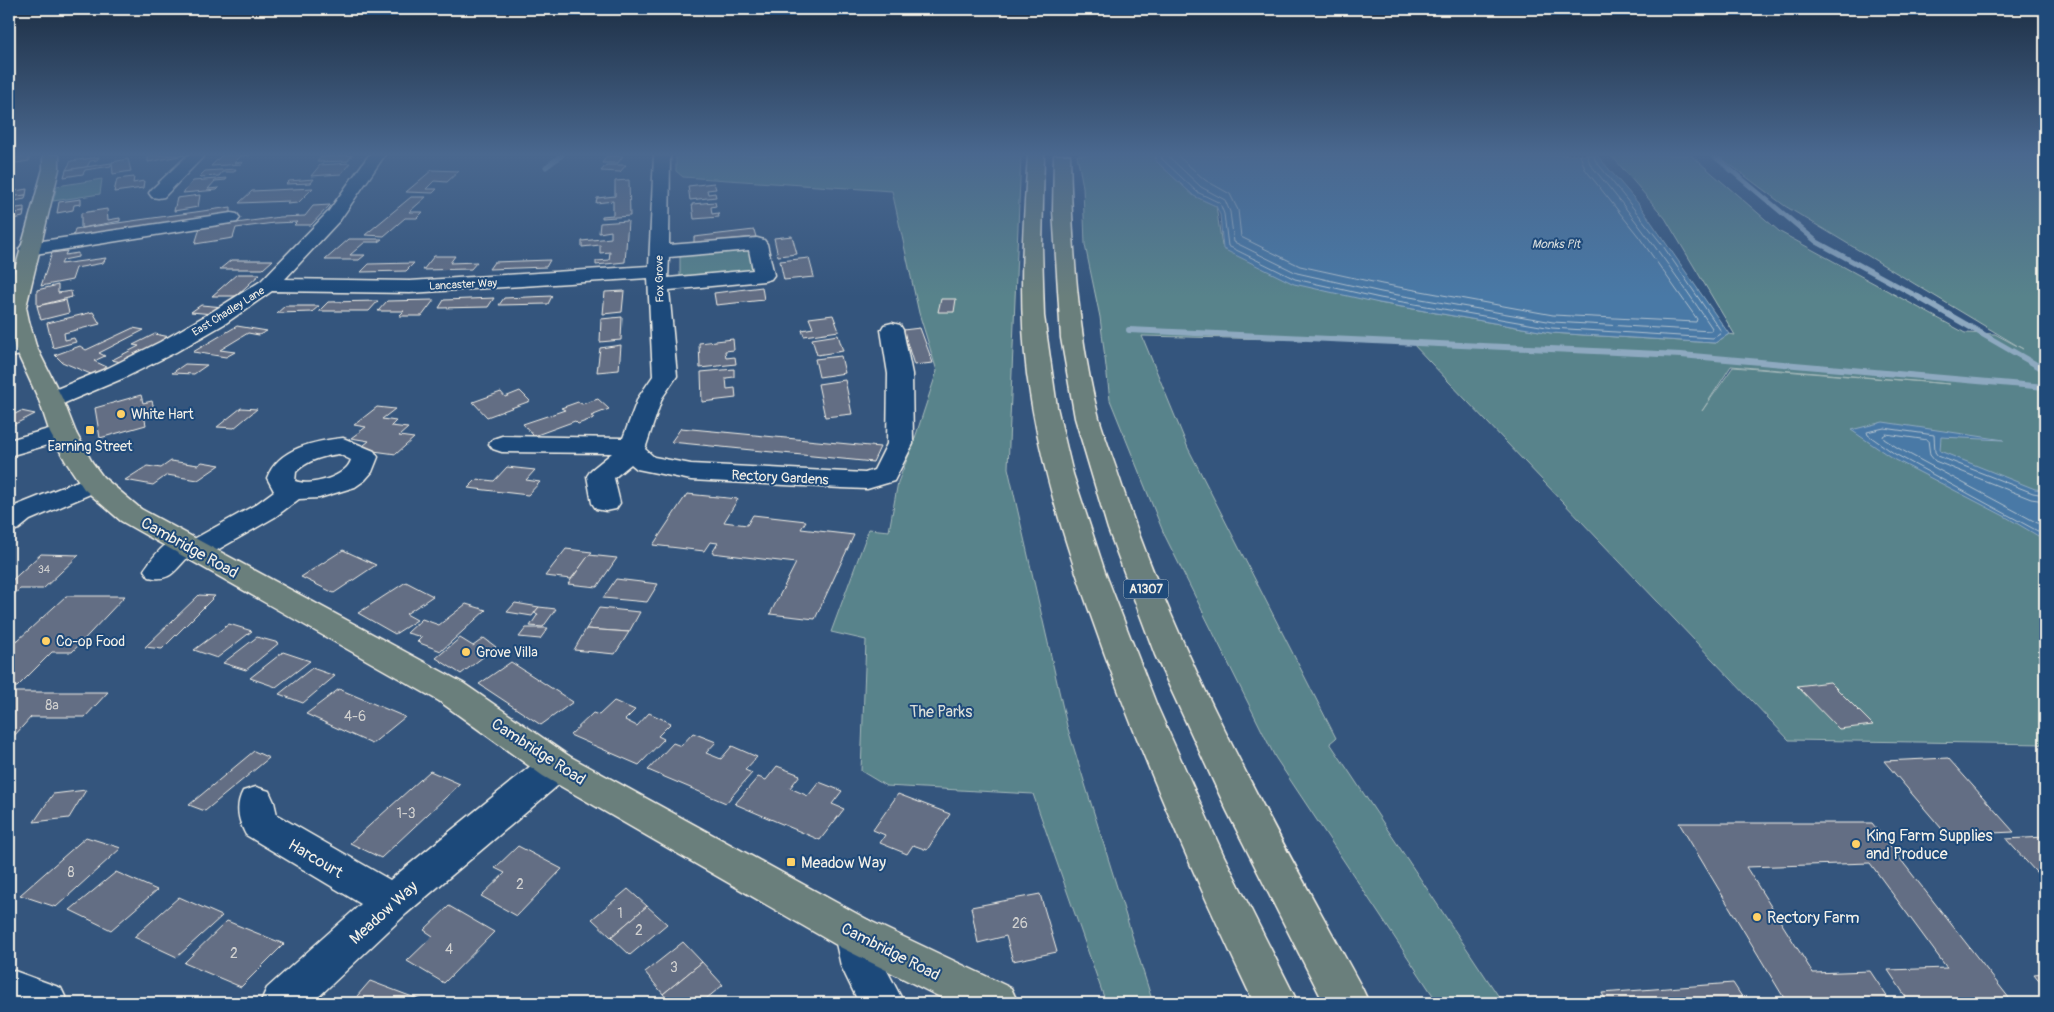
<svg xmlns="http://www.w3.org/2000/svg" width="2054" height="1012" font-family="Pangolin,sans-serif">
<rect width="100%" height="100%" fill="#34557d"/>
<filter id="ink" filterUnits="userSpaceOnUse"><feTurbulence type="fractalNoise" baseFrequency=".02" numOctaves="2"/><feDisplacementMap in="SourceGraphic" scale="10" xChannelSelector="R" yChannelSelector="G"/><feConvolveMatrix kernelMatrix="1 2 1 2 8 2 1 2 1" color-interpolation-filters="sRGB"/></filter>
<g filter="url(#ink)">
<g fill="#58838b" stroke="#a6baba" fill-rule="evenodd">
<path d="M676 155H1021L1008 468 1067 726 1153 1003H1106L1033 794 886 786 861 771 866 640 831 632 869 529 889 531 898 482 912 447 937 371 919 313 892 191 683 177 676 171Z"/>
<path d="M1077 155H1156V161L1194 196 1216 206 1222 246 1379 303 1551 333 1715 343 1729 334 1735 335 1665 218 1611 155H1691L1780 232 1965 333 1995 334 2023 349 1785 206 1717 155H2045V744L1789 740 1411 342 1142 336 1188 448 1336 738 1330 743 1503 1003H1438L1275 757 1164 534 1110 400 1100 317 1085 245 1083 187ZM1731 366 1950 384 1733 367 1702 411Z"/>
<path d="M102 179 100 194 53 201 57 186Z"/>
<path d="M754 246 760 273 680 282V253Z"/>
</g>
<g fill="#4a79a6" stroke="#8ea9c0">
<path d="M1156 155H1597L1638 203 1729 334 1715 343 1551 333 1379 303 1294 284 1223 249 1220 215 1216 206 1194 196 1156 161Z"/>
<path d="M1883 422 2004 440 1941 437 1940 451 2035 489 2045 490V540L2006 517 1892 458 1851 430Z"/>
</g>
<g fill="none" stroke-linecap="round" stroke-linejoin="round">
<g stroke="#b0c1ce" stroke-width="1">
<path d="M1161 155 1162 159 1197 192 1220 203 1224 214 1228 246 1295 279 1380 298 1552 328 1713 338 1720 334 1721 331 1661 243 1595 160 1594 155"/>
<path d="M1167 155 1201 187 1225 200 1230 212 1234 242 1297 273 1381 292 1553 322 1711 331 1712 328C1674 271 1634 217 1590 164L1587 155"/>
<path d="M1177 155 1205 180 1230 194 1238 210 1241 237 1300 266 1382 284 1553 315 1696 322 1697 319 1639 237 1585 169 1580 155"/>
<path d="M2045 495 2033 493 1938 456 1935 452 1934 435 1884 428 1867 432 1868 435 1895 454 2045 535"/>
<path d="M2045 501 2031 499 1935 461 1930 455 1928 440 1886 434 1883 436 1884 439 1898 448 2045 527"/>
</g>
<g stroke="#8ea9c0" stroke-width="5">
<path d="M1713 155 1817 242 1920 298"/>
<path d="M546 167 562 155"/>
</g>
<g stroke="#8ea9c0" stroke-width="6">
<path d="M1918 297 2045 370"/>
<path d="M1129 330 1681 355 2045 387"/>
</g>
</g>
<g fill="#646e84" stroke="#f4f1e8">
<path d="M29 155V161L9 164V162L14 161V158Z"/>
<path d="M148 155H185L148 162Z"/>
<path d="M222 155H250L241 156 234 163 243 162 242 164 211 166Z"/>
<path d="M352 155 348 161 317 162 321 157Z"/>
<path d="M607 156H623L618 163H602Z"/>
<path d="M99 157 97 160 90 161 87 167 66 170 71 161Z"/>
<path d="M128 159 131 171 113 174 112 162Z"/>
<path d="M111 163V166L85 170 83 174 64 177 66 170Z"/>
<path d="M350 163 341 174 311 176 320 165Z"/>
<path d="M606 165H626L620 172 601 171Z"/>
<path d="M236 169 234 172H222L219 176 199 177 205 171Z"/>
<path d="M432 170 459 171 447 182 434 181 426 189H437L433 193 406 192Z"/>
<path d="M134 177 133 183 144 181 143 188 114 192 117 179Z"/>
<path d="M227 178 226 180 215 181 208 189 219 188 217 190 183 193 193 181Z"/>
<path d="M314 179 311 183 286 184 289 181Z"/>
<path d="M629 180 630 216 602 218V216L613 215V201L596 203 597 198 615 196V181Z"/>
<path d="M714 183 716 189 707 190 708 194 715 193 716 197 690 200 688 186Z"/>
<path d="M313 188 298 203 287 204 290 201 239 203 252 191Z"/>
<path d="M27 189 26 195 9 197V192Z"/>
<path d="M26 195 25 199 9 202V197Z"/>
<path d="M200 195 198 207 174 211 177 198Z"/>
<path d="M411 197H426L409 212H423L417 218H405L384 236 365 235Z"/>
<path d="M81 199V204L74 205 73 210 57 213 59 202Z"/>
<path d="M715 202 716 206 711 207 712 214 718 213 719 217 694 219 692 204Z"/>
<path d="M330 205 311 225H294L297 222 274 223 236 228 233 238 195 244 200 228 280 217 305 216 313 206Z"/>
<path d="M24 207V212L9 214V209Z"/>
<path d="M231 207V215L72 241 75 229Z"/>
<path d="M107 209 108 220 120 218V221L81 228V213Z"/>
<path d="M24 212 23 217 9 220V214Z"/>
<path d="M628 221 625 262 596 265V261L609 260 610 252 600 253V245L582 247V241L611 238V231L599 233 600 223Z"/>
<path d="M754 230 756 237 694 243V237Z"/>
<path d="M792 236 797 254 778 256 774 238Z"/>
<path d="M349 239H382L378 242H365L350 255H365L359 260H325Z"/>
<path d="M67 251 65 255 78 253V257L63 260 61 264 106 258 103 263 76 268 72 280 41 286 52 253Z"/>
<path d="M434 256H455L450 263 477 262 471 269 423 270Z"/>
<path d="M809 258 814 277 784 280 780 261Z"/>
<path d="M231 260H273L263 269H220Z"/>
<path d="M550 260 546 267 489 269 494 262Z"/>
<path d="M414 263 406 271 361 272 369 264Z"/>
<path d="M237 274H260L236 296H212Z"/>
<path d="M58 285V293L71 291 72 297 37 306V290Z"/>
<path d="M762 287 764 300 716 305 714 293Z"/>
<path d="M624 291 622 312 603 314 605 292Z"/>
<path d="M552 296 548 304 499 305 504 298Z"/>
<path d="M494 298 488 307 439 308 444 300Z"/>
<path d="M941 299H956L954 312H938Z"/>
<path d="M66 300 69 313 41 320 37 306Z"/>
<path d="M434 300 422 316H399L404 311H378L387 301Z"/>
<path d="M378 301 369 311H319L328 302Z"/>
<path d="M201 305 224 307 213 314 191 312Z"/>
<path d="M285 306H319L312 312 277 313Z"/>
<path d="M93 312 100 324 64 333 65 340 74 338 76 342 53 348 47 323Z"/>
<path d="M833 315 839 331 804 336 802 330 813 328 809 318Z"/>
<path d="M622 317 621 340 600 342 601 319Z"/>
<path d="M237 326 267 331 259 335 248 333 220 350 235 352 226 357 193 352Z"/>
<path d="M133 328 144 330 99 353 105 356 94 361 109 368 93 375 62 362 55 355 80 346 86 350Z"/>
<path d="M920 328 933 363 914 365 903 330Z"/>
<path d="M155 334 170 337 121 362 112 360 139 346 133 345Z"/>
<path d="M838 335 843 351 817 355 812 339Z"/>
<path d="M733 339 734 350 725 351 726 358 735 357 736 364 700 368 699 343Z"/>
<path d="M621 345 619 370 597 372 600 348Z"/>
<path d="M841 356 845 373 819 377 815 359Z"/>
<path d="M185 364 207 365 194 374 172 373Z"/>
<path d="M734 369V377L726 378 727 389 735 388 736 398 702 402 701 372Z"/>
<path d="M845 380 852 414 825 417 818 384Z"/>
<path d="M520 391 530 401 487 417 473 402 501 392 505 397Z"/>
<path d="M141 395 143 403 152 401 155 412 144 415 146 425 100 438 95 408Z"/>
<path d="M598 399 609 409 591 416 594 418 578 424 575 421 534 436 523 424 565 410 561 408 578 402 582 404Z"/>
<path d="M377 407 395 409 382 419 396 421 391 426 408 428 399 436 414 438 396 454 359 449 369 441 351 438 366 427 354 425Z"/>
<path d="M241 408 257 409 234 428 217 427Z"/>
<path d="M21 411 35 414 9 427V414L13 415Z"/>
<path d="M681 428 880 447 873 462 671 442Z"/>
<path d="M171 461 198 465 202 462 220 465 198 480 167 475 153 485 125 480 147 466 161 468Z"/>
<path d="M507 467 535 470 526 480 540 482 528 495 468 488 477 479 494 481Z"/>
<path d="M687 494 738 499 724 522 747 525 753 515 806 521 801 529 854 535 815 619 770 614 796 563 712 553 718 543 710 542 704 551 653 545Z"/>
<path d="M566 549 592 552 571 579 545 576Z"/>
<path d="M343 550 376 565 334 593 301 577Z"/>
<path d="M41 554 79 555 43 589H20L13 595H9V583Z"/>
<path d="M589 555 617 558 597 587 568 584Z"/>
<path d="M616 579 658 584 647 602 603 598Z"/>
<path d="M406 582 433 596 406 614 417 620 395 634 358 613Z"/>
<path d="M199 595 215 596 162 649 145 647Z"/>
<path d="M66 596H125L72 652H52L17 687H9V642L18 640Z"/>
<path d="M515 603 539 607 532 616 507 612Z"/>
<path d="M466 604 486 610 441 651 417 642 422 637 407 633 422 619 439 625Z"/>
<path d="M539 607 556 609 543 627 530 626 538 614 534 613Z"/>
<path d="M599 608 640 612 629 632 586 629Z"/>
<path d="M229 624 252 631 217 658 194 650Z"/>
<path d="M526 628H548L540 639 519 637Z"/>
<path d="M586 629 629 632 615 654 574 650Z"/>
<path d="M257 637 279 643 246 670 223 663Z"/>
<path d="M460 638 473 646 484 638 496 647 461 674 436 658Z"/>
<path d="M283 652 310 661 276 687 250 678Z"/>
<path d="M511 662 573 702 541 725 479 684Z"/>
<path d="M312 668 335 676 303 703 279 694Z"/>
<path d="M1830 682 1873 725 1839 729 1797 686Z"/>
<path d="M339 689 405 717 372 744 306 714Z"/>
<path d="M10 692H108L85 717H31L14 736H9Z"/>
<path d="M614 701 635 710 625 720 637 726 649 713 671 723 658 736 664 739 639 765 570 735 593 713 599 715Z"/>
<path d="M693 733 716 742 706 753 721 759 732 746 757 757 745 770 752 773 726 803 648 770 673 743 681 746Z"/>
<path d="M254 751 269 758 205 811 189 805Z"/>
<path d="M1948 758 2014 832 1947 835 1884 761Z"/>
<path d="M777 766 800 775 790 788 808 796 819 782 842 791 832 804 844 809 820 840 735 804 758 777 766 780Z"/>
<path d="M430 771 460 784 381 858 350 843Z"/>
<path d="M86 790 69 818 34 822 53 794Z"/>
<path d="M898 794 950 814 927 850 913 845 907 854 880 843 885 835 873 830Z"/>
<path d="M1679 823H1872L2013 1003H1910L1888 970 1947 968 1870 863 1746 867 1813 973 1870 971 1890 1001 1787 1003Z"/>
<path d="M86 837 121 848 56 907 20 895Z"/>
<path d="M2045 837V882L2006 839Z"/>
<path d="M518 846 562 869 517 916 481 896 505 873 495 868Z"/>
<path d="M116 872 157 890 111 930 70 910Z"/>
<path d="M628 889 647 906 611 937 592 919Z"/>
<path d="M1040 894 1057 952 1013 961 1006 936 978 943 971 907Z"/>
<path d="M179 897 222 916 177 957 134 937Z"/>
<path d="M449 906 494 932 444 983 407 961 433 936 424 930Z"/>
<path d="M647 906 667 924 630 955 611 937Z"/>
<path d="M227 921 284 944 241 987 184 963Z"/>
<path d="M683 942 702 962 663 994 645 972Z"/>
<path d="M702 962 723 985 701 1003H671L663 994Z"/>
<path d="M2045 973V988L2034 974Z"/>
<path d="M370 981 423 1001 422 1003H351Z"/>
<path d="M1733 983 1746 1003H1607L1602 993Z"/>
</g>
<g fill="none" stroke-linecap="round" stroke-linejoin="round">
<defs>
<g id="minor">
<path d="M188 155H205L164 197 158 198 152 197 149 193 152 189Z"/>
<path d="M369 155H385L340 220 285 279 410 281 649 266 654 155H670L669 245 757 238 764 240 767 244 774 275 771 279 764 281 669 290 677 376 662 398 645 449 654 457 691 464 865 473 874 470 887 444 888 374 881 330 884 325 892 323 900 325 903 330 912 374 913 444 894 481 867 489 842 488 691 480 637 469 631 464 614 478 620 503 616 509 606 511 596 509 592 503 587 476 591 470 612 453 502 452 493 449 489 444 493 439 502 436 623 438 638 398 653 376 648 278 410 293 272 291 226 323 176 352 124 378 60 405 51 407 42 405 39 400 42 395 108 368 160 342 210 313 261 281 328 212ZM749 250 753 270 668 278 669 257Z"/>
<path d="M231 213 237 214 240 218 237 222 29 255 22 253 19 249 22 245 29 243Z"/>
<path d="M25 339 33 341 36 346 33 351 9 358V344Z"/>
<path d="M63 425 72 428 76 433 72 438 9 456V440Z"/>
<path d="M343 438 374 451 378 457 372 472 365 480 355 487 319 498 299 499 275 517 205 557 195 560 187 558C174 572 169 582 149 577L144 570C155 554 173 530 194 539L255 505 274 491 267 478C278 448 315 441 343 438ZM339 454 351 460C346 477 310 487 295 481L296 472C307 460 324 456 339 454Z"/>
<path d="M93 475 102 477 106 483 102 489 30 520 19 529 9 532 10 508Z"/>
<path d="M556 752 569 756 574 766 569 776 406 914 312 1003H260L267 988 361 904 246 835C238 820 235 806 243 791L256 787 269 791 274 802 277 815 390 880 543 756Z"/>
<path d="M855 915 870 921 876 934 882 961 904 1003H859L841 966 834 934 840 921Z"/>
<path d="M9 969 61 988 68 1003H9Z"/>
</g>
<g id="major">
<path d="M43 155H59V169L26 307 29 321 36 346 63 400 76 433 92 462 103 477 141 509 463 683 569 756 870 921 1011 988 1018 1003H952L840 947 543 776 439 701 121 521 84 489 66 462 50 433 39 400 14 346 9 327V291L43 169Z"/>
<path d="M1028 155H1044L1042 247 1044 316 1057 407 1073 474 1105 572 1157 706 1224 856 1298 1003H1254C1194 876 1137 748 1091 616 1063 537 1038 457 1027 374 1018 301 1023 228 1028 155Z"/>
<path d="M1054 155H1070C1072 241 1077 334 1099 418 1106 441 1115 464 1122 486 1181 663 1273 826 1362 988L1369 1003H1324L1227 811 1155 655 1108 529 1075 418 1061 338 1053 210Z"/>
</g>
</defs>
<use href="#minor" stroke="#f4f1e8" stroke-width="3"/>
<use href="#major" stroke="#f4f1e8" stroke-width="3"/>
<use href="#minor" fill="#1f4a7a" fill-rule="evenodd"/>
<use href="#major" fill="#6b7f7c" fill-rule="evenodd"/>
</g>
</g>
<linearGradient id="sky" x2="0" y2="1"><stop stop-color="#1d2f45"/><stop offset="0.52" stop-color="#4a688f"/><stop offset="1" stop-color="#4a688f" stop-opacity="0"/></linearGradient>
<rect width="2054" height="297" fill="url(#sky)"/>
<g fill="#ffd166" stroke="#1f4a7a" stroke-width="2">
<circle cx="121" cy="414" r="5"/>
<rect x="85" y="425" width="10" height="10" rx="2.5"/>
<circle cx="46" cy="641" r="5"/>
<circle cx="466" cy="652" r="5"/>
<circle cx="1856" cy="844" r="5"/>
<rect x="786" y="857" width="10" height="10" rx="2.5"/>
<circle cx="1757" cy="917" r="5"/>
</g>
<g text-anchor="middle" stroke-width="4" stroke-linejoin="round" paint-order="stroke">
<g font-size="11" fill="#f4f1e8" stroke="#1f4a7a">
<text transform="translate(659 279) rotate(-91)" y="4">Fox Grove</text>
<text transform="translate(463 284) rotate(-3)" y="4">Lancaster Way</text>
<text transform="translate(228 311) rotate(-32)" y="4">East Chadley Lane</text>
</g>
<g font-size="11" fill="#d0d0cf">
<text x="44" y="573">34</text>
</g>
<g font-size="12" font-style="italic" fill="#dadfde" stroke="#1f4a7a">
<text x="1556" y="248">Monks Pit</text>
</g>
<rect fill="#1f4a7a" stroke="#b4bfc7" stroke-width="1" x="1123.5" y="579.5" width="45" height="19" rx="4"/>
<g font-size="12" font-weight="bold" fill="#f4f1e8">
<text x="1146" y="593">A1307</text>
</g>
<g font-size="14" fill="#f4f1e8" stroke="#1f4a7a" text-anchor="start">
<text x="131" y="419">White Hart</text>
<text x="90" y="451" text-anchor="middle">Earning Street</text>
<text x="56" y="646">Co-op Food</text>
<text x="476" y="657">Grove Villa</text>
</g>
<g font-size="14" fill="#f4f1e8" stroke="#1f4a7a">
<text transform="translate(780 477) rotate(3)" y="5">Rectory Gardens</text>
</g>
<g font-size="14" fill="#d0d0cf">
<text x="52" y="710">8a</text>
<text x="355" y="721">4-6</text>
<text x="406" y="818">1-3</text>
<text x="71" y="877">8</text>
<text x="520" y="889">2</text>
<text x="620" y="918">1</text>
<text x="1020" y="928">26</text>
<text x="639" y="935">2</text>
<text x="449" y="954">4</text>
<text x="234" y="958">2</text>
<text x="674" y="972">3</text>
</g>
<g font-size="16" fill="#f4f1e8" stroke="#1f4a7a">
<text transform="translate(190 547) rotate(29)" y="6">Cambridge Road</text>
<text transform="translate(539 751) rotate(33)" y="6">Cambridge Road</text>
<text transform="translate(316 858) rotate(31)" y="6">Harcourt</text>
<text transform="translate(383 912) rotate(-42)" y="6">Meadow Way</text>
<text transform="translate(891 951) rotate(27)" y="6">Cambridge Road</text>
</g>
<g font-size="16" fill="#dde0da" stroke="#1f4a7a">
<text x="941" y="717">The Parks</text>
</g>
<g font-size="16" fill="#f4f1e8" stroke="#1f4a7a" text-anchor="start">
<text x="1866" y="841">King Farm Supplies<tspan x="1866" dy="18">and Produce</tspan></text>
<text x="801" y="868">Meadow Way</text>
<text x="1767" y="923">Rectory Farm</text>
</g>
</g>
<rect width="2054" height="1012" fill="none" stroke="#1f4a7a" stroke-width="30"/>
<rect x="15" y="15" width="2024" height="982" fill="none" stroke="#f4f1e8" stroke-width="2" filter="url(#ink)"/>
</svg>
